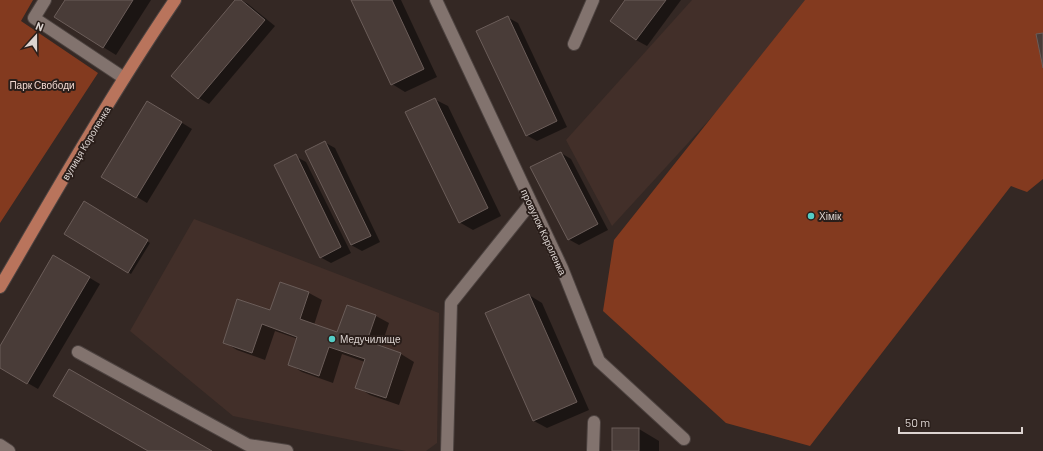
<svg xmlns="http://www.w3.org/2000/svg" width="1043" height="451" font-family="Barlow,sans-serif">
<rect width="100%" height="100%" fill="#342824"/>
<g fill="#422f29">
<path d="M692 0H819L612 226 566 140Z"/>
<path d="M194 219 439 313 437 443 426 451H406L233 416 130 331Z"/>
</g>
<g fill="#833a1f">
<path d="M0 0H33L21 21 98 73 0 223Z"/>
<path d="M805 0H1043V179L1027 192 1011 186 810 446 726 423 603 311 614 240Z"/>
</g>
<g fill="#0007">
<path d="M66 0H151L116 55 103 47Z"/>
<path d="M236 0H241L248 4 275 26 209 104 199 98 173 76Z"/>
<path d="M352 0H401L437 77 405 92 392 84Z"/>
<path d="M627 0H681L647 46 636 40Z"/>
<path d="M507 17 518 23 567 127 537 141 526 135Z"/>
<path d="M434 99 448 106 501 216 473 230 459 222Z"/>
<path d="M158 108 192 129 147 203 102 176Z"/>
<path d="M324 142 335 148 380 242 362 251 351 245Z"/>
<path d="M561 153 571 159 608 230 579 245 568 239Z"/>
<path d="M295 156 306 162 351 253 331 263 320 257Z"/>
<path d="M84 203 150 243 131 274 65 234Z"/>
<path d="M54 257 100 284 38 389 0 367V348Z"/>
<path d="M281 283 309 293 322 300 314 325 338 333 347 306 376 316 389 323 381 347 401 354 414 362 399 405 370 395 357 387 365 362 342 354 333 383 302 372 289 364 298 339 275 331 265 360 237 350 224 342 271 312Z"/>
<path d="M529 295 542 303 589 410 547 428 534 421Z"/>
<path d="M639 429 659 441V451H613Z"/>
</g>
<g fill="#493c38" stroke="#6b5d59">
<path d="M65 0H133L103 48 54 17Z"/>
<path d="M235 0H241L265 20 198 99 171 76Z"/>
<path d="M351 0H392L424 69 391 85Z"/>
<path d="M625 0H666L636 40 610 21Z"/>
<path d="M508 16 557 121 526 136 476 31Z"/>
<path d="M1043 33V68L1036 34Z"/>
<path d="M435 98 488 208 459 223 405 112Z"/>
<path d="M147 101 182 122 136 198 101 177Z"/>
<path d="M325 141 371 236 351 245 305 151Z"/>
<path d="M561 152 598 224 568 240 530 167Z"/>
<path d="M296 154 341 247 320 258 274 165Z"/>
<path d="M84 201 148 240 128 273 64 234Z"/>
<path d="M53 255 90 277 27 384 0 368V346Z"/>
<path d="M280 282 309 292 300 319 337 332 347 305 376 315 367 341 401 353 386 398 355 388 365 359 329 347 319 376 288 365 297 337 262 324 252 353 223 343 237 299 270 310Z"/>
<path d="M529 294 577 402 533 421 485 313Z"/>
<path d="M69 369 212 451H148L53 396Z"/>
<rect x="612" y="428" width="27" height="23"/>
</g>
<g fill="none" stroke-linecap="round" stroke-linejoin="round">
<defs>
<g id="minor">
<path d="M45 0 34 18 124 78"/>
<path d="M436 0 562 268 599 361 684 439"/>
<path d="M574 44 593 0"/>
<path d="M78 352 248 445 287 451"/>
<path d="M0 445 9 451"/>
<path d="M447 451 451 303 531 203"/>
<path d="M593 451 594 422"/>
</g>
<path id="major" d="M0 287C56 191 112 93 175 0"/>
</defs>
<use href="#minor" stroke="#4d4340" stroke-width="14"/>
<use href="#major" stroke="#4d4340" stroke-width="14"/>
<use href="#minor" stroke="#82736e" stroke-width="12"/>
<use href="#major" stroke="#b9745c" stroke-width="12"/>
</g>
<g fill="#54cdc6" stroke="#2a1e1a" stroke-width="1.5">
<circle cx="811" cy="216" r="4"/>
<circle cx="332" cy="339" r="4"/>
</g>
<g text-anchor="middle" stroke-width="4" stroke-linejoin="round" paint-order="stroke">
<g font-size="10" fill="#f2d9d1" stroke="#2a1e1a">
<text x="42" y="89">Парк Свободи</text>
</g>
<g font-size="10" fill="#dcd4d1" stroke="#2a1e1a">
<text transform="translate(86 143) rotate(-59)" y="4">вулиця Короленка</text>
<text transform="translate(544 232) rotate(65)" y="4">провулок Короленка</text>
</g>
<g font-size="10" fill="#dcd4d1" stroke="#2a1e1a" text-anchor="start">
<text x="819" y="220">Хімік</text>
<text x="340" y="343">Медучилище</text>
</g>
</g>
<g transform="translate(36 36) rotate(21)" stroke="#2a1e1a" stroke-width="3" paint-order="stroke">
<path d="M0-3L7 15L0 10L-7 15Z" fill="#dcd4d1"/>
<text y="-6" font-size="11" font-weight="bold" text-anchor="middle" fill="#dcd4d1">N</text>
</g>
<path d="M899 427v6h123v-6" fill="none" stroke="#dcd4d1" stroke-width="2"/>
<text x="905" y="427" font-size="12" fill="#dcd4d1" stroke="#2a1e1a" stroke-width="3" paint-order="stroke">50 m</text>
</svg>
